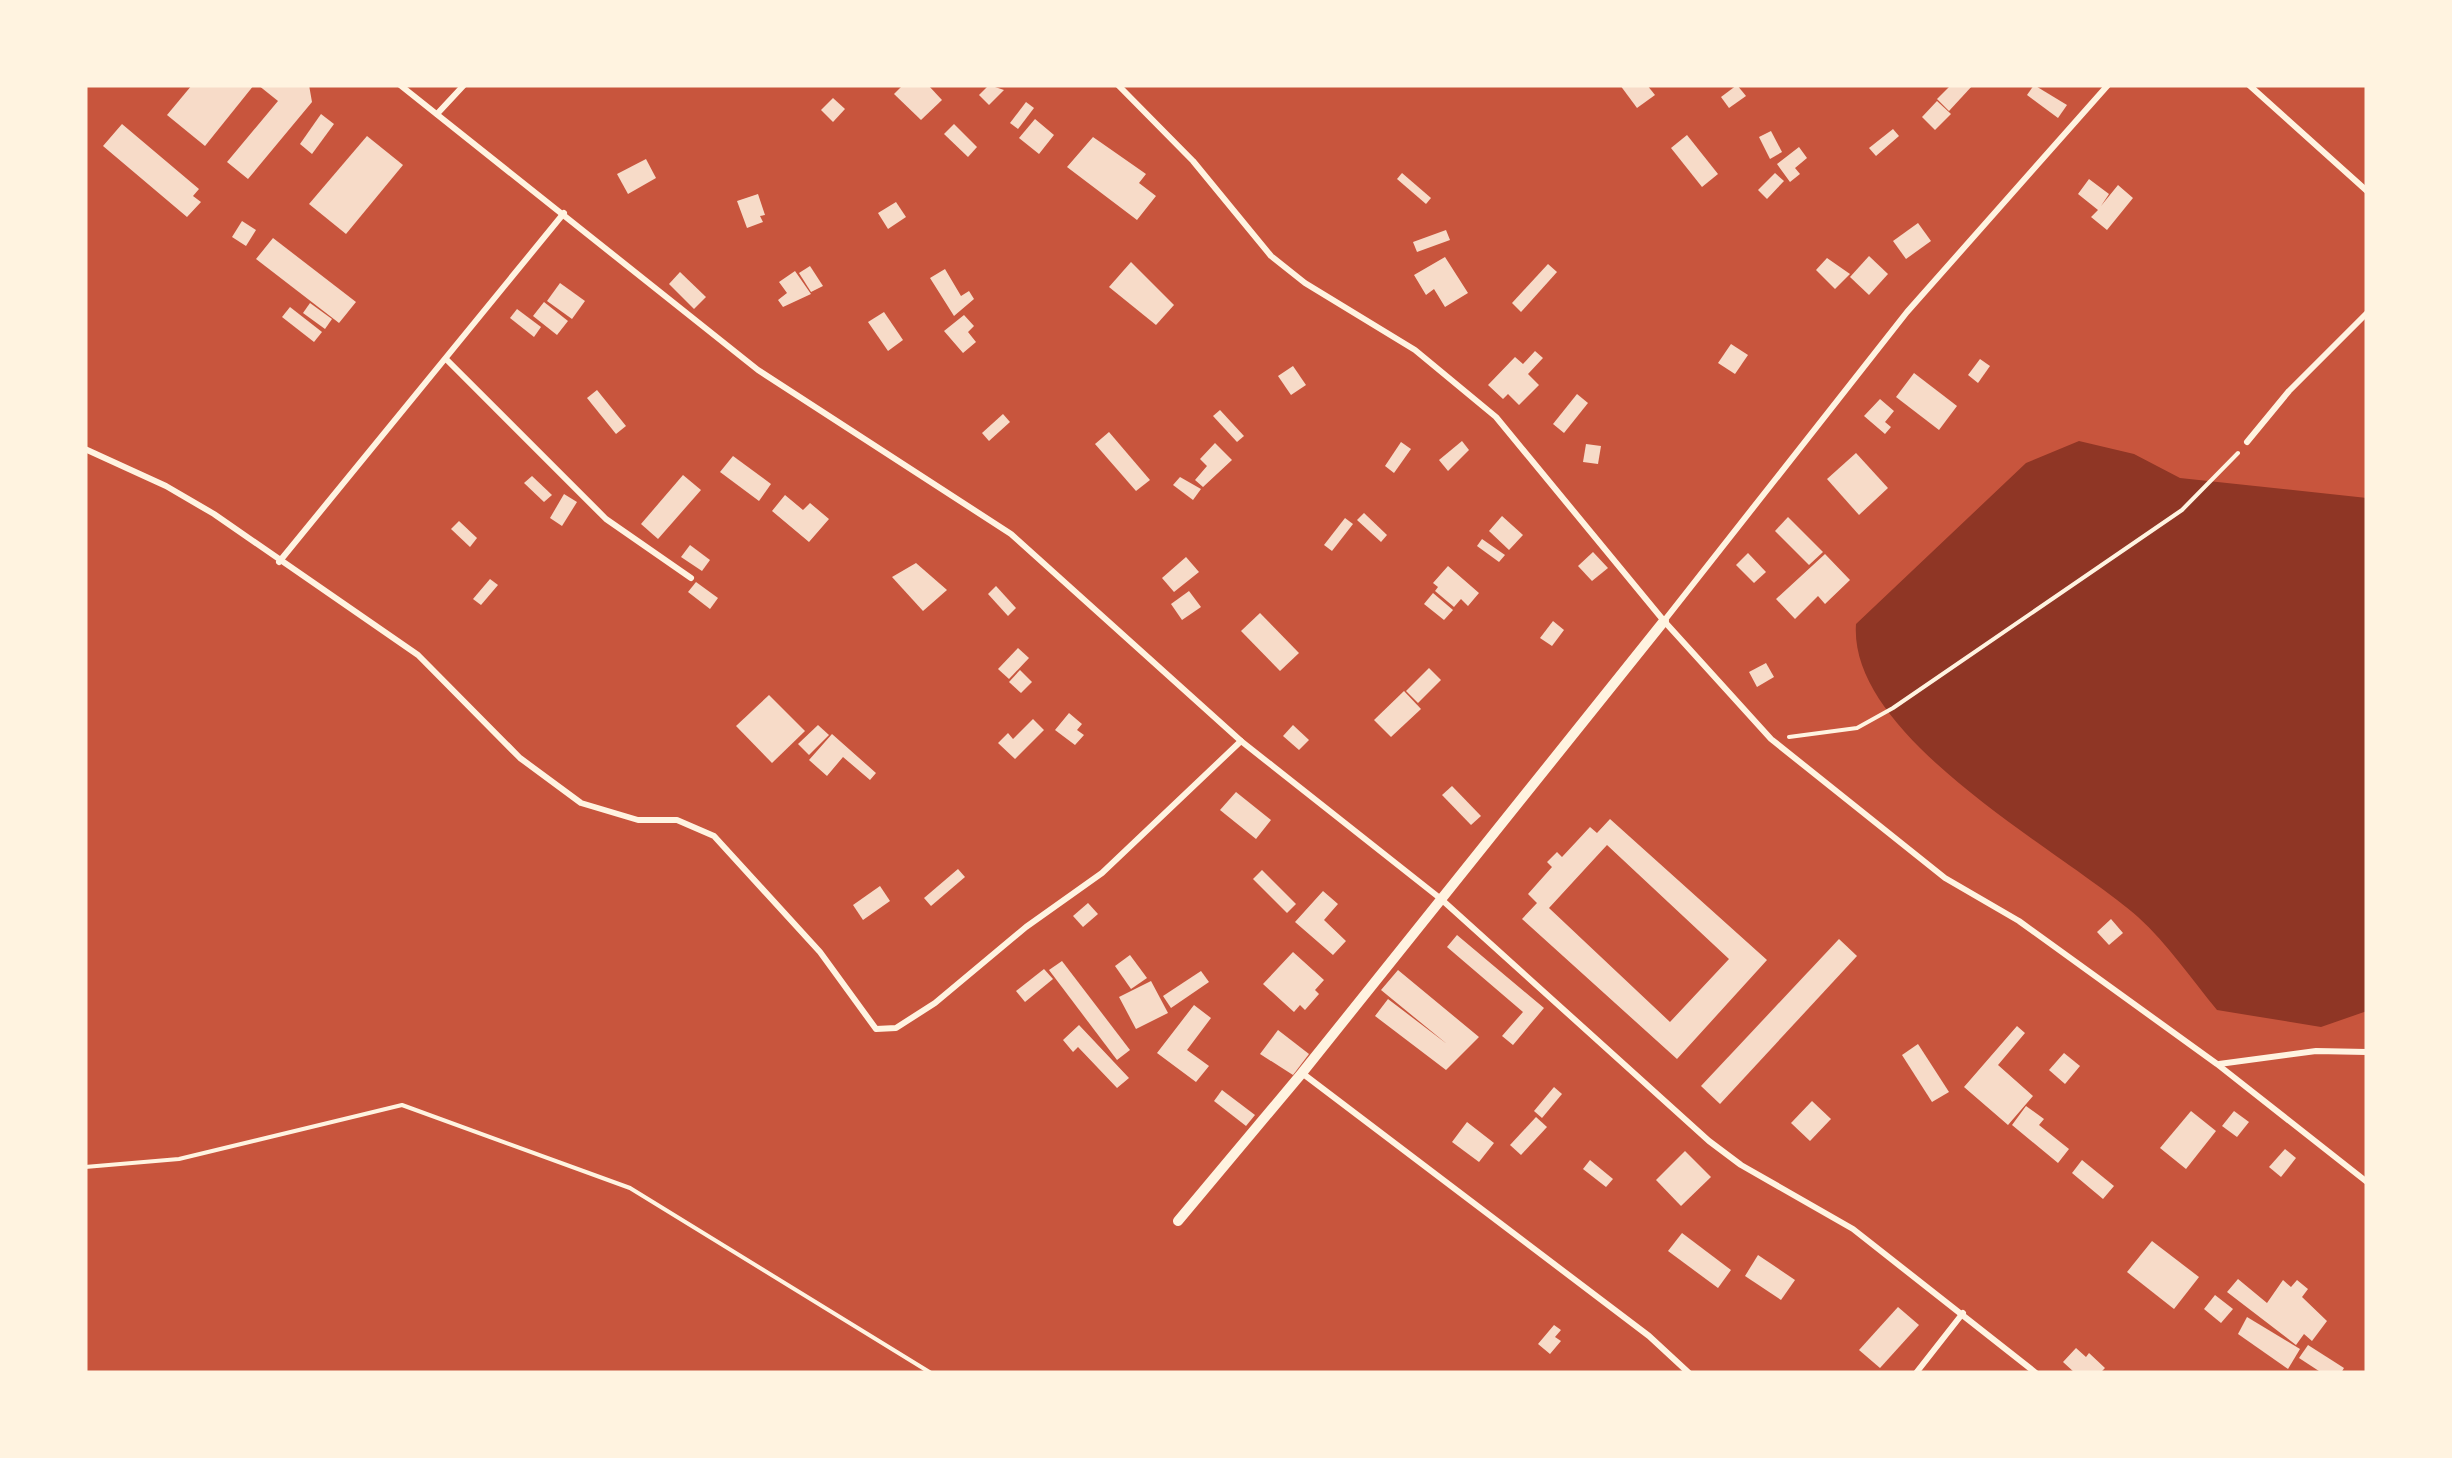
<svg xmlns="http://www.w3.org/2000/svg" width="2452" height="1458" font-family="'PT Sans',sans-serif">
<rect width="100%" height="100%" fill="#c8553d"/>
<path fill="#8f3625" d="M2079 441 2134 454 2180 478 2367 498V1011L2321 1027 2217 1010C2192 980 2168 944 2138 917 2062 850 1848 739 1856 624L2026 463Z"/>
<g fill="#f7dbc8" fill-rule="evenodd">
<path d="M192 85H254L205 146 167 115Z"/>
<path d="M258 85H309L312 102 248 179 227 162 278 101Z"/>
<path d="M903 85H928L942 100 921 120 894 94Z"/>
<path d="M989 85 1004 90 989 105 979 95Z"/>
<path d="M1620 85H1647L1655 95 1637 108Z"/>
<path d="M1737 85 1746 96 1729 108 1721 97Z"/>
<path d="M1951 85H1973L1949 111 1937 99Z"/>
<path d="M2034 85 2067 105 2058 118 2027 95Z"/>
<path d="M833 98 845 109 833 122 821 110Z"/>
<path d="M1937 101 1951 114 1935 130 1922 117Z"/>
<path d="M1026 102 1034 108 1018 129 1010 123Z"/>
<path d="M321 114 334 124 312 154 300 144Z"/>
<path d="M1035 119 1054 135 1039 154 1019 138Z"/>
<path d="M122 124 199 189 193 196 201 202 187 217 103 146Z"/>
<path d="M954 124 977 147 968 157 944 134Z"/>
<path d="M1893 129 1899 136 1876 156 1869 148Z"/>
<path d="M1771 131 1782 152 1770 159 1759 137Z"/>
<path d="M1687 135 1718 174 1702 187 1671 148Z"/>
<path d="M367 136 403 165 346 234 309 204Z"/>
<path d="M1093 137 1146 174 1139 183 1156 196 1137 220 1067 167Z"/>
<path d="M1799 147 1807 158 1795 168 1800 174 1790 182 1777 164Z"/>
<path d="M646 159 656 178 628 194 617 174Z"/>
<path d="M1402 173 1431 198 1426 204 1397 179Z"/>
<path d="M1775 173 1784 181 1767 199 1758 190Z"/>
<path d="M2089 179 2109 194 2101 206 2118 185 2133 198 2107 230 2091 217 2098 210 2078 194Z"/>
<path d="M758 194 765 215 760 216 763 222 747 228 737 201Z"/>
<path d="M896 202 906 217 888 229 878 213Z"/>
<path d="M242 221 256 230 246 246 232 237Z"/>
<path d="M1918 223 1931 241 1906 259 1893 241Z"/>
<path d="M1446 230 1450 240 1417 252 1413 242Z"/>
<path d="M273 238 356 302 339 323 256 259Z"/>
<path d="M1869 256 1888 274 1869 295 1850 277Z"/>
<path d="M1445 257 1468 293 1445 307 1434 289 1426 295 1414 275Z"/>
<path d="M1827 258 1850 274 1835 289 1816 270Z"/>
<path d="M1131 262 1174 305 1156 325 1109 287Z"/>
<path d="M1548 264 1557 272 1521 312 1512 303Z"/>
<path d="M810 266 823 286 811 292 799 273Z"/>
<path d="M945 269 961 296 969 291 974 299 954 316 930 278Z"/>
<path d="M795 271 811 294 783 307 778 300 787 293 779 282Z"/>
<path d="M680 272 706 297 694 309 669 284Z"/>
<path d="M560 283 585 301 572 319 547 301Z"/>
<path d="M544 302 568 321 557 335 533 316Z"/>
<path d="M310 303 332 319 325 329 303 313Z"/>
<path d="M290 307 322 332 314 342 282 317Z"/>
<path d="M517 309 541 327 534 337 510 318Z"/>
<path d="M884 312 903 340 888 351 868 322Z"/>
<path d="M964 315 974 326 968 332 976 342 963 353 944 331Z"/>
<path d="M1731 344 1748 355 1735 374 1718 363Z"/>
<path d="M1535 351 1543 358 1528 374 1539 385 1519 405 1508 394 1503 399 1488 385 1515 357 1523 364Z"/>
<path d="M1980 359 1990 366 1978 383 1968 375Z"/>
<path d="M1293 366 1306 385 1291 395 1278 376Z"/>
<path d="M1914 373 1957 406 1939 430 1896 397Z"/>
<path d="M597 390 626 426 616 434 587 398Z"/>
<path d="M1577 394 1588 403 1564 433 1553 424Z"/>
<path d="M1880 399 1894 411 1885 422 1891 427 1885 434 1864 416Z"/>
<path d="M1220 410 1244 436 1237 442 1213 416Z"/>
<path d="M1003 414 1010 422 989 441 982 433Z"/>
<path d="M1109 432 1150 480 1136 491 1095 444Z"/>
<path d="M1462 441 1469 450 1448 471 1439 460Z"/>
<path d="M1401 442 1411 449 1394 473 1385 466Z"/>
<path d="M1215 443 1232 460 1203 487 1195 480 1207 466 1200 459Z"/>
<path d="M1586 444 1601 446 1598 464 1583 462Z"/>
<path d="M1856 453 1888 488 1859 515 1827 479Z"/>
<path d="M733 456 771 484 759 501 720 472Z"/>
<path d="M683 475 701 490 658 539 641 524Z"/>
<path d="M532 476 552 495 544 502 524 483Z"/>
<path d="M1180 477 1201 489 1193 500 1173 485Z"/>
<path d="M564 494 577 502 562 526 550 518Z"/>
<path d="M785 495 803 510 810 503 829 519 809 542 772 511Z"/>
<path d="M1364 513 1387 535 1381 542 1357 520Z"/>
<path d="M1502 516 1523 535 1509 550 1489 531Z"/>
<path d="M1788 517 1823 552 1809 565 1775 531Z"/>
<path d="M1345 518 1353 524 1332 551 1324 545Z"/>
<path d="M459 521 477 538 470 547 451 529Z"/>
<path d="M1482 539 1505 555 1499 562 1477 546Z"/>
<path d="M690 545 710 560 702 571 681 557Z"/>
<path d="M1593 552 1608 568 1592 581 1578 566Z"/>
<path d="M1748 553 1766 572 1754 583 1736 565Z"/>
<path d="M1825 554 1850 580 1825 604 1818 596 1795 619 1776 599Z"/>
<path d="M1186 557 1199 572 1174 592 1162 578Z"/>
<path d="M916 563 947 590 923 611 892 577Z"/>
<path d="M1448 566 1479 593 1468 606 1461 599 1454 607 1435 591 1438 587 1433 583Z"/>
<path d="M490 579 498 585 481 605 473 599Z"/>
<path d="M696 582 718 598 710 609 688 592Z"/>
<path d="M996 586 1016 608 1008 616 988 594Z"/>
<path d="M1189 591 1201 607 1182 620 1171 604Z"/>
<path d="M1433 593 1453 610 1444 620 1424 604Z"/>
<path d="M1260 613 1299 653 1280 671 1241 631Z"/>
<path d="M1553 621 1564 630 1552 646 1540 638Z"/>
<path d="M1018 648 1029 658 1009 679 998 669Z"/>
<path d="M1766 663 1774 677 1757 687 1749 672Z"/>
<path d="M1429 668 1441 680 1418 703 1406 691Z"/>
<path d="M1020 670 1032 682 1021 693 1009 682Z"/>
<path d="M1404 691 1421 709 1391 737 1374 720Z"/>
<path d="M769 695 805 731 772 763 736 726Z"/>
<path d="M1069 713 1082 724 1077 730 1084 735 1075 745 1055 730Z"/>
<path d="M1033 719 1044 730 1015 759 998 743 1008 733 1013 739Z"/>
<path d="M818 725 829 735 809 755 798 744Z"/>
<path d="M1293 725 1309 740 1299 750 1283 736Z"/>
<path d="M832 734 876 773 870 780 843 757 827 776 809 760Z"/>
<path d="M1452 786 1481 816 1471 825 1442 795Z"/>
<path d="M1236 792 1271 820 1256 839 1220 810Z"/>
<path d="M1610 819 1767 960 1677 1059 1522 919 1537 903 1528 894 1552 867 1547 862 1557 852 1562 857 1590 827 1597 833ZM1607 845 1729 959 1670 1022 1549 908Z"/>
<path d="M958 869 965 877 931 906 924 898Z"/>
<path d="M1262 870 1296 904 1287 913 1253 879Z"/>
<path d="M880 886 890 901 863 920 853 905Z"/>
<path d="M1323 891 1338 904 1324 920 1346 941 1333 955 1295 922Z"/>
<path d="M1088 903 1098 914 1083 927 1073 916Z"/>
<path d="M2111 919 2123 933 2109 945 2097 932Z"/>
<path d="M1457 935 1544 1008 1513 1045 1502 1036 1523 1012 1447 947Z"/>
<path d="M1839 939 1857 956 1720 1104 1701 1086Z"/>
<path d="M1293 952 1324 980 1315 990 1319 994 1305 1010 1300 1005 1294 1012 1263 984Z"/>
<path d="M1130 955 1147 978 1131 989 1115 966Z"/>
<path d="M1062 961 1130 1050 1117 1060 1049 970Z"/>
<path d="M1044 969 1053 979 1025 1002 1016 991Z"/>
<path d="M1398 970 1479 1037 1446 1070 1375 1016 1388 999 1447 1044 1381 990Z"/>
<path d="M1201 971 1209 982 1171 1008 1163 996Z"/>
<path d="M1151 981 1168 1013 1136 1029 1119 997Z"/>
<path d="M1194 1005 1211 1018 1187 1050 1209 1066 1196 1082 1157 1053Z"/>
<path d="M1079 1025 1129 1078 1117 1088 1078 1047 1073 1052 1063 1040Z"/>
<path d="M2017 1026 2025 1033 1998 1065 2033 1096 2008 1125 1964 1087Z"/>
<path d="M1278 1030 1309 1054 1293 1075 1260 1054Z"/>
<path d="M1918 1044 1949 1092 1932 1102 1902 1055Z"/>
<path d="M2064 1053 2080 1066 2065 1084 2049 1070Z"/>
<path d="M1554 1087 1562 1094 1542 1118 1534 1111Z"/>
<path d="M1222 1090 1255 1115 1246 1126 1214 1101Z"/>
<path d="M1812 1101 1831 1119 1810 1141 1791 1123Z"/>
<path d="M2026 1106 2044 1119 2039 1125 2069 1149 2058 1163 2012 1125Z"/>
<path d="M2191 1111 2216 1131 2186 1169 2160 1148Z"/>
<path d="M2234 1111 2249 1122 2237 1137 2222 1126Z"/>
<path d="M1536 1117 1547 1127 1521 1155 1510 1145Z"/>
<path d="M1467 1122 1494 1143 1479 1162 1452 1142Z"/>
<path d="M2285 1149 2296 1158 2281 1177 2269 1167Z"/>
<path d="M1685 1151 1711 1177 1681 1206 1656 1180Z"/>
<path d="M1590 1160 1613 1179 1606 1187 1583 1169Z"/>
<path d="M2082 1160 2114 1186 2103 1199 2072 1173Z"/>
<path d="M1682 1233 1731 1270 1718 1288 1668 1251Z"/>
<path d="M2152 1241 2199 1277 2174 1309 2127 1272Z"/>
<path d="M1758 1255 1795 1280 1781 1300 1745 1276Z"/>
<path d="M2238 1279 2267 1303 2283 1280 2291 1287 2297 1280 2308 1289 2302 1297 2327 1321 2312 1341 2304 1334 2296 1345 2227 1292Z"/>
<path d="M2215 1295 2233 1309 2221 1323 2204 1309Z"/>
<path d="M1898 1307 1919 1325 1880 1368 1859 1350Z"/>
<path d="M2247 1317 2300 1349 2288 1369 2238 1334Z"/>
<path d="M1554 1325 1561 1330 1555 1337 1561 1341 1550 1354 1538 1344Z"/>
<path d="M2308 1345 2344 1368 2341 1373H2322L2299 1358Z"/>
<path d="M2076 1348 2086 1357 2089 1353 2105 1368 2100 1373H2075L2063 1362Z"/>
</g>
<g fill="none" stroke-linecap="round" stroke-linejoin="round">
<g stroke="#fff3e0" stroke-width="4">
<path d="M1789 737 1857 728 1893 708 2182 510 2238 453"/>
<path d="M85 1167 179 1159 402 1105 630 1188 931 1373"/>
</g>
<g stroke="#fff3e0" stroke-width="6">
<path d="M400 85 758 370 1011 534 1241 741 1441 899 1709 1141 1741 1165 1853 1229 2036 1373"/>
<path d="M1118 85 1193 161 1271 256 1305 283 1415 350 1496 417 1664 621 1771 739 1945 878 2019 921 2217 1064 2367 1182"/>
<path d="M2249 85 2367 191"/>
<path d="M437 114 464 85"/>
<path d="M446 359 606 519 691 578"/>
<path d="M2247 442 2289 391 2367 313"/>
<path d="M85 449 166 486 214 514 418 655 520 758 581 803 638 820H677L714 836 820 952 876 1029 896 1028 935 1003 1026 927 1102 873 1241 741"/>
<path d="M279 562 564 213"/>
<path d="M1664 621 1907 312 2108 85"/>
<path d="M2219 1064 2316 1051 2367 1052"/>
<path d="M1302 1073 1649 1336 1689 1373"/>
<path d="M1916 1373 1963 1313"/>
</g>
<path stroke="#fff3e0" stroke-width="10" d="M1178 1221 1302 1073 1664 621"/>
</g>
<rect width="2452" height="1458" fill="none" stroke="#fff3e0" stroke-width="175"/>
</svg>
